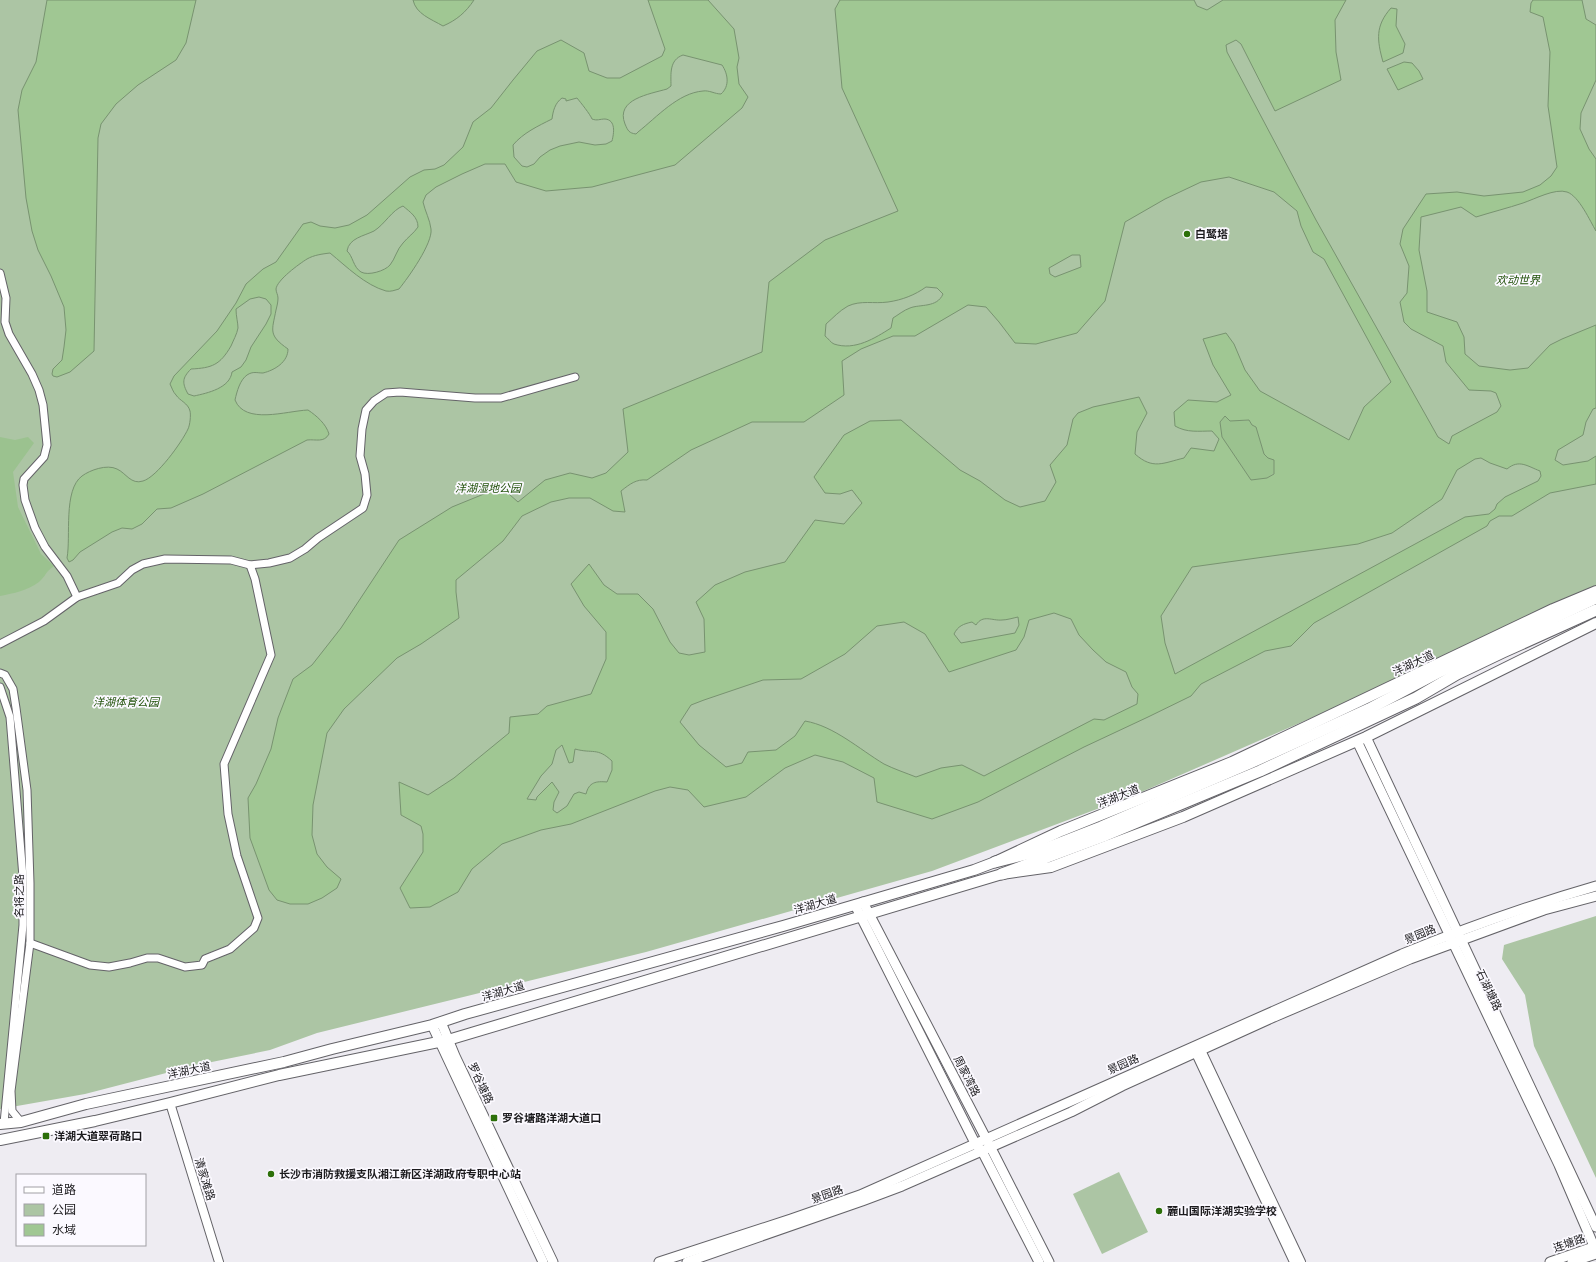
<svg xmlns="http://www.w3.org/2000/svg" width="1596" height="1262" font-family="'Source Serif 4','Noto Sans SC',serif">
<rect width="100%" height="100%" fill="#eeecf2"/>
<g fill="#acc5a4">
<path d="M0 0H1596V586L1334 708 1137 794 932 871 646 952 317 1033 270 1050 197 1065 85 1094 0 1109Z"/>
<path d="M1596 916V1178L1534 1046 1525 995 1502 959 1504 945Z"/>
<path d="M1119 1172 1148 1232 1102 1254 1073 1194Z"/>
</g>
<g fill="#9bc28f">
<path d="M1225 416 1243 421 1249 420 1252 425 1256 427 1264 454 1274 459V473L1267 478 1251 480 1222 437 1220 422Z"/>
<path d="M0 437 15 440 28 437 34 443 13 472 18 507 41 554 54 566C45 572 46 576 39 582 27 591 14 593 0 596Z"/>
</g>
<g fill="#a0c793" stroke="#789370" fill-rule="evenodd">
<path d="M47 0H196L186 43 176 60 138 85 116 104 101 124 98 138 94 351 70 372 57 377 53 376 52 374 53 369 62 360 64 347 66 330 64 307 51 276 38 250 32 231 26 198 18 110 22 90 36 62Z"/>
<path d="M413 0H474C466 12 457 20 443 26 431 19 416 14 413 0Z"/>
<path d="M648 0H708L734 29 739 58 737 67 739 84 748 97 742 108 675 165 592 187 546 191 516 182 505 164H485L462 174 436 187 426 195 423 202C425 211 430 220 431 229 433 243 408 278 399 289 395 290 391 292 386 291 365 285 347 267 330 253 322 254 314 255 307 259 299 264 277 280 276 289 276 292 278 295 278 298 278 302 277 306 276 310 272 331 268 335 288 349 288 362 275 370 263 373 257 373 253 371 247 375 240 380 237 391 235 400 245 425 286 411 308 410 317 416 326 424 329 434 324 443 316 439 307 440L203 494 171 508 157 509 142 524 132 529 122 528 112 532 80 552 73 560 69 562 67 558C71 537 63 490 82 476 90 470 107 464 117 469 126 473 131 485 143 481 157 477 182 442 188 429 190 425 191 415 190 411 188 403 180 401 176 395 173 392 172 388 170 384L174 376 217 331 236 303 246 284 263 269 276 262 303 224 311 222 320 226 335 228 349 225 367 215 410 177 424 170 435 169 444 165 463 147 473 122 491 108 513 80 537 51 561 40 584 53 589 71 607 78H620L662 56 665 49ZM683 55 722 65C728 74 730 86 721 94 715 94 709 90 703 91 678 93 657 117 638 132L636 134C629 133 628 131 625 124 615 99 650 94 667 89L671 86C671 74 669 60 683 55ZM562 98 566 99V101L577 98C581 103 590 114 592 119 597 121 600 119 605 119 616 120 614 133 612 141L606 144 595 145 579 142 560 146 550 150 540 157 534 164 527 167 522 166 514 157 513 145C523 133 538 126 552 119 553 111 555 103 562 98ZM403 206C410 212 418 217 418 227 414 233 408 237 403 243 397 249 395 259 390 265 385 271 368 276 361 272 353 267 353 256 347 251 349 238 364 236 374 231 385 224 392 210 403 206ZM259 297 266 299 271 305V314L266 324 251 347 246 360 241 367 232 372C230 388 208 393 194 396L188 394C182 383 182 378 191 369 212 368 220 365 231 346 233 341 237 334 238 328 238 323 236 316 236 309L250 299Z"/>
<path d="M840 0H1194L1197 6 1207 10 1223 0H1346L1335 20 1336 52 1341 80 1275 111 1241 44 1236 40 1226 45 1227 52 1316 220 1438 437 1449 444 1452 436 1497 412 1501 406 1496 393 1491 391 1469 390 1446 362 1443 346 1411 329 1404 322 1400 302 1407 293 1409 266 1400 244 1403 229 1426 194 1457 192 1484 196 1523 192 1540 185 1551 176 1557 167 1548 106 1550 52 1543 17 1530 12 1531 3 1533 0H1582L1586 19 1596 25V80L1581 113 1580 129 1589 149 1596 159V231C1590 221 1579 196 1567 192 1555 188 1535 199 1523 203 1508 208 1492 212 1476 217L1461 207 1421 217 1419 250 1427 291V312L1457 322 1464 337 1465 354 1479 366 1510 370 1528 368 1550 345 1562 339 1596 325V408L1593 409 1586 422 1583 435 1558 450 1555 460 1563 465 1588 461 1596 456V484L1550 493 1512 516H1499L1490 521 1487 526 1314 623 1291 646 1265 651 1201 684 1191 696 1148 717 1084 747 978 802 932 819 877 802 874 778 843 762 815 755 785 768 746 797 704 807 688 790 670 787 655 791 571 824 541 830 502 844 472 869 458 892 430 907 410 908 400 888 423 852V834L421 826 401 815 399 782 428 795 454 778 509 733 510 717 538 714 547 706 591 694 606 659V632L584 606 571 584 589 564 604 585 617 594H638L653 609 670 642 679 653 689 655 705 652 704 619 696 602 715 585 745 572 785 562 815 520 844 524 862 503 852 490 840 494 825 493 814 477 844 435 870 421 901 420 960 470 980 481 1005 500 1020 507 1045 501 1056 482 1050 465 1067 445 1073 419 1078 413 1093 407 1139 397 1147 413 1137 432 1135 454C1153 470 1163 463 1184 458L1191 448 1214 451 1219 439 1212 431C1199 431 1187 433 1175 426L1174 412 1188 400 1217 402 1231 395 1213 365 1203 339 1226 333 1234 344 1245 370 1260 391 1349 440 1364 407 1391 382 1324 259 1313 252 1301 226 1297 211 1274 192 1229 177 1201 182 1165 199 1125 222 1105 301 1077 333 1036 344 1015 343 999 322 986 307 968 305 915 336H893L861 349 842 361 844 395 804 422H752L691 450 647 480C636 479 630 484 621 491L625 512 613 511 590 498H569L551 502 522 516 503 541 456 580V592L459 618 421 644 397 658 344 709 327 733 313 805 312 835 317 854 327 867 341 879 337 888 322 898 308 904H290L277 900 269 890 250 838 248 798 256 784 271 749 278 718 293 679 312 665 341 628 399 540 452 507 501 487 518 502 545 480 570 473 592 478 606 473 628 452 623 409 762 352 769 282 825 240 898 211 842 88 835 9ZM1072 255H1080L1081 267 1055 277 1050 274 1049 268ZM926 287 937 288 943 294C937 308 920 304 910 308 904 310 898 315 893 318L891 328C875 338 855 351 834 344 831 343 828 338 825 336L826 324C833 318 839 311 848 306 861 300 874 304 888 302 902 300 915 295 926 287ZM1225 416 1230 421 1249 420 1252 425 1256 427 1264 454 1268 458 1274 460V474L1267 478 1251 480 1222 437 1220 422ZM1481 458 1490 463 1507 469C1519 459 1527 466 1540 471L1541 476 1538 481 1505 497 1497 504 1495 509 1489 514 1465 517 1175 674 1165 643 1161 616 1192 567 1358 544 1392 533 1442 499 1457 470 1475 459ZM1054 613 1071 619 1079 635 1093 650 1106 662 1126 672 1132 687 1138 694 1137 704 1104 720 1094 719 984 776 962 765 941 768 916 777C906 773 894 769 884 764 859 749 834 726 805 721L795 736 776 750 748 752 742 763 726 767 699 745 680 722 691 705 704 700 763 680 801 679 845 654 877 626 904 622 925 634 949 672 1016 650 1024 637 1029 620ZM1018 617 1019 625 1015 633 961 643 954 634C958 626 963 624 972 622L976 625C983 614 992 621 1002 620 1007 620 1013 618 1018 617ZM562 745 569 763 573 762 575 749C593 754 597 747 612 761V770L607 782C596 781 589 782 586 794L579 792 574 794 567 806 557 813 553 810 554 802 559 792 552 782 537 797 536 800 527 799 541 776 552 764 556 750Z"/>
<path d="M1391 8 1397 9 1396 26 1405 44 1403 53 1383 62C1377 40 1375 26 1391 8Z"/>
<path d="M1404 62 1412 63 1419 71 1423 79 1398 90 1387 69Z"/>
</g>
<g fill="none" stroke-linecap="round" stroke-linejoin="round">
<defs>
<g id="minor">
<path d="M0 273 6 298 5 322 9 334 32 374 39 390 43 405 47 445 44 457 24 479 23 485 25 500 35 528 45 547 67 576 77 597"/>
<path d="M0 644 44 621 77 597 118 583 132 570 143 564 165 559 231 560 250 565 269 563 290 558 305 549 318 538 363 508 367 495 365 474 360 456 362 429 366 410 374 401 386 393 400 392 475 398H501L575 377"/>
<path d="M0 673 5 675 13 689 16 708 27 790 30 883V943L11 1091 12 1111 21 1122"/>
<path d="M0 687 10 717 23 877V925L4 1123"/>
<path d="M30 943 90 965 109 967 130 963 147 958H158L185 967 202 965 205 959 230 949 254 928 258 918 237 856 228 814 224 764 271 655 255 579 250 565"/>
</g>
<g id="tertiary">
<path d="M1199 1046 1301 1262"/>
<path d="M1193 1047 1294 1262"/>
<path d="M170 1103 219 1262"/>
</g>
<g id="secondary">
<path d="M1366 737 1596 1227"/>
<path d="M1357 741 1559 1165 1596 1251"/>
<path d="M863 902 991 1148 1049 1262"/>
<path d="M855 905 976 1145 982 1151 1039 1262"/>
<path d="M441 1022 455 1056 553 1262"/>
<path d="M432 1025 543 1262"/>
<path d="M659 1262 791 1219 860 1195 1402 954C1466 928 1530 905 1596 886"/>
<path d="M687 1262 862 1201 902 1186 1071 1112 1122 1086 1274 1017 1410 959 1544 910 1596 896"/>
<path d="M1550 1262 1596 1246"/>
<path d="M1572 1262 1596 1254"/>
</g>
<g id="primary">
<path d="M0 1124 21 1122 86 1104 284 1062 332 1049 432 1025 465 1014 783 926 974 870 995 862 1061 831 1232 762 1553 609 1596 591"/>
<path d="M0 1140 95 1121 170 1103 279 1075 448 1040 1002 874 1051 867 1183 817 1366 737 1596 623"/>
</g>
<g id="trunk">
<path d="M995 862 1042 850 1101 827 1250 763 1369 709 1441 671 1596 598"/>
<path d="M1002 874 1106 835 1260 771 1416 698 1457 674 1503 652 1596 610"/>
</g>
</defs>
<use href="#minor" stroke="#646368" stroke-width="9"/>
<use href="#tertiary" stroke="#646368" stroke-width="10"/>
<use href="#secondary" stroke="#646368" stroke-width="11"/>
<use href="#primary" stroke="#646368" stroke-width="12"/>
<use href="#trunk" stroke="#646368" stroke-width="13"/>
<use href="#minor" stroke="#fff" stroke-width="7"/>
<use href="#tertiary" stroke="#fff" stroke-width="8"/>
<use href="#secondary" stroke="#fff" stroke-width="9"/>
<use href="#primary" stroke="#fff" stroke-width="10"/>
<use href="#trunk" stroke="#fff" stroke-width="11"/>
</g>
<g fill="#2c6f09" stroke="#fbf9ff" stroke-width="1.5">
<circle cx="1187" cy="234" r="4"/>
<rect x="490" y="1114" width="8" height="8" rx="2"/>
<rect x="42" y="1132" width="8" height="8" rx="2"/>
<circle cx="271" cy="1174" r="4"/>
<circle cx="1159" cy="1211" r="4"/>
</g>
<g text-anchor="middle" stroke-width="3.5" stroke-linejoin="round" paint-order="stroke">
<g font-size="11" font-weight="bold" fill="#1b1a1d" stroke="#fbf9ff" text-anchor="start">
<text x="1195" y="238">白鹭塔</text>
<text x="502" y="1122">罗谷塘路洋湖大道口</text>
<text x="54" y="1140">洋湖大道翠荷路口</text>
<text x="279" y="1178">长沙市消防救援支队湘江新区洋湖政府专职中心站</text>
<text x="1167" y="1215">麓山国际洋湖实验学校</text>
</g>
<g font-size="11" font-style="italic" fill="#21510a" stroke="#fbf9ff">
<text x="1518" y="284">欢动世界</text>
<text x="488" y="492">洋湖湿地公园</text>
<text x="126" y="706">洋湖体育公园</text>
</g>
<g font-size="11" fill="#1b1a1d" stroke="#fbf9ff">
<text transform="translate(1413 663) rotate(-25)" y="4">洋湖大道</text>
<text transform="translate(1118 796) rotate(-21)" y="4">洋湖大道</text>
<text transform="translate(19 896) rotate(-90)" y="4">名将之路</text>
<text transform="translate(815 904) rotate(-16)" y="4">洋湖大道</text>
<text transform="translate(1420 934) rotate(-22)" y="4">景园路</text>
<text transform="translate(1489 990) rotate(64)" y="4">石湖塘路</text>
<text transform="translate(503 991) rotate(-16)" y="4">洋湖大道</text>
<text transform="translate(1123 1064) rotate(-24)" y="4">景园路</text>
<text transform="translate(189 1070) rotate(-12)" y="4">洋湖大道</text>
<text transform="translate(967 1076) rotate(63)" y="4">周家湾路</text>
<text transform="translate(481 1083) rotate(65)" y="4">罗谷塘路</text>
<text transform="translate(205 1179) rotate(73)" y="4">清家滩路</text>
<text transform="translate(827 1194) rotate(-19)" y="4">景园路</text>
<text transform="translate(1569 1243) rotate(-19)" y="4">连塘路</text>
</g>
</g>
<rect x="16" y="1174" width="130" height="72" fill="#fbf9ff" stroke="#a1a0a5"/>
<rect x="24" y="1187" width="20" height="6" fill="#ffffff" stroke="#a1a0a5"/>
<text x="52" y="1194" font-size="12" fill="#1b1a1d">道路</text>
<rect x="24" y="1204" width="20" height="12" fill="#acc5a4" stroke="#a1a0a5"/>
<text x="52" y="1214" font-size="12" fill="#1b1a1d">公园</text>
<rect x="24" y="1224" width="20" height="12" fill="#a0c793" stroke="#a1a0a5"/>
<text x="52" y="1234" font-size="12" fill="#1b1a1d">水域</text>
</svg>
